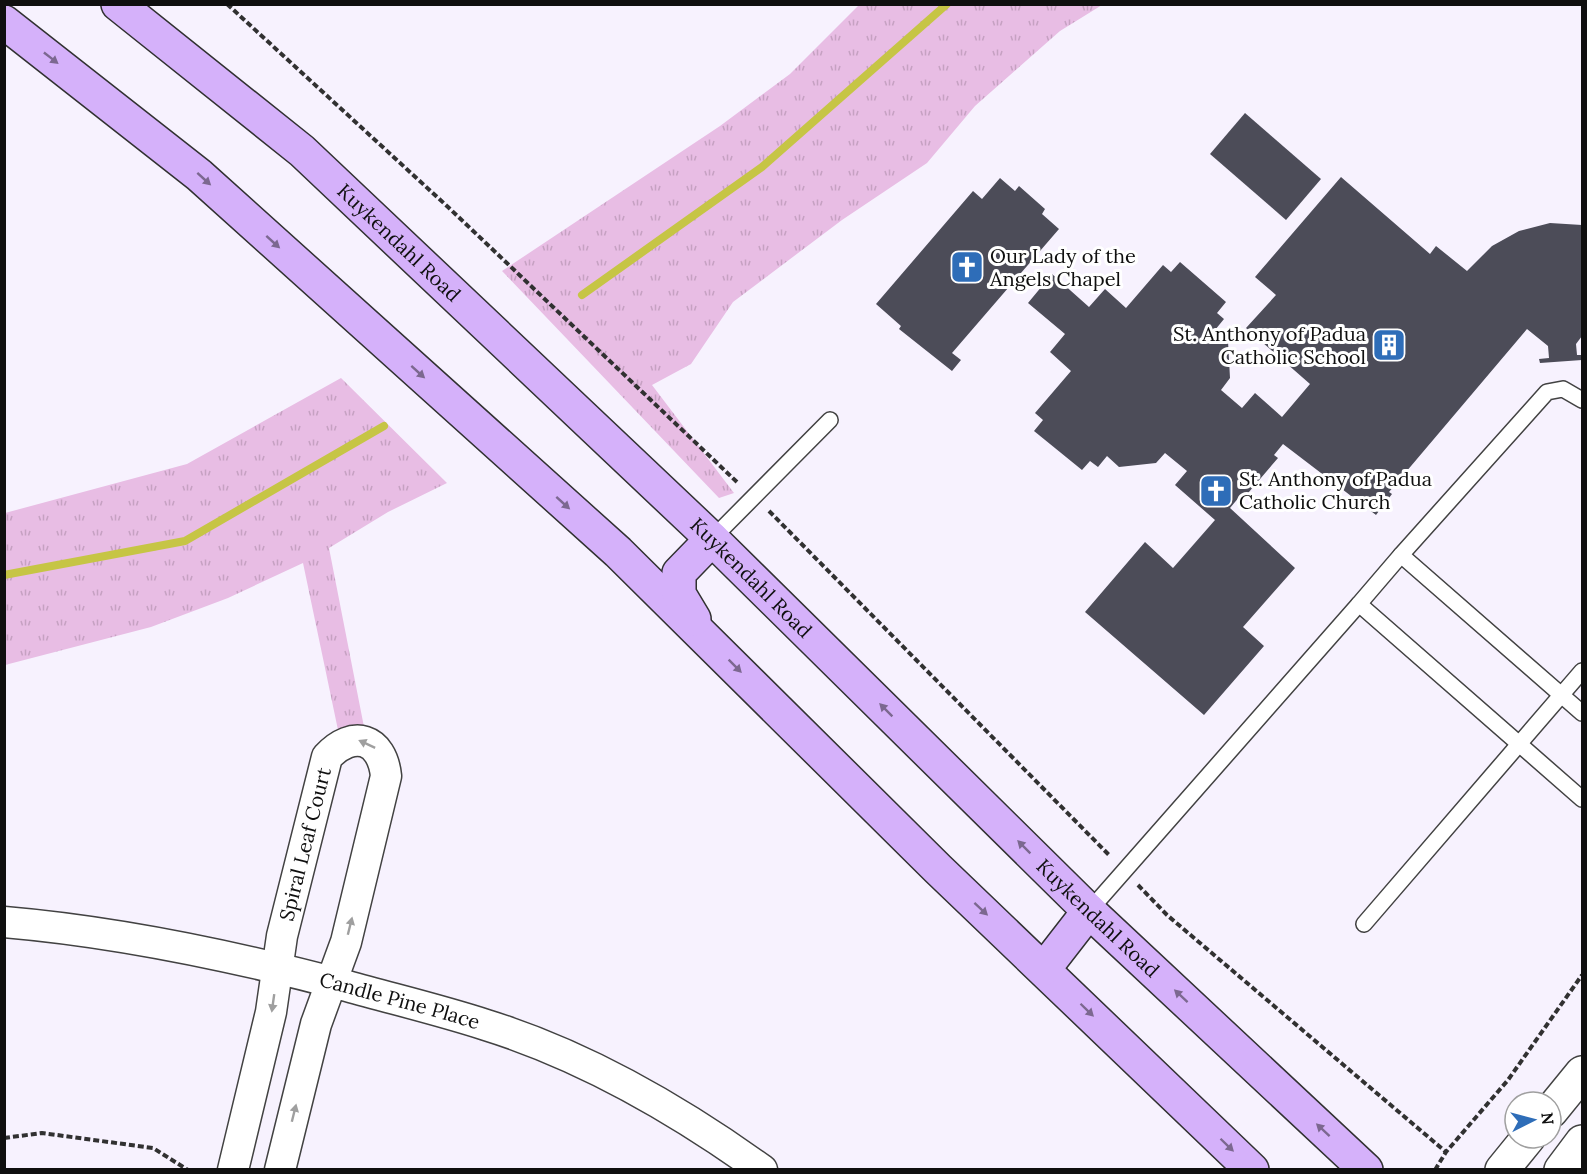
<svg xmlns="http://www.w3.org/2000/svg" width="1587" height="1174" font-family="Lora,serif">
<defs>
<pattern id="grass-tufts" width="24" height="20" patternUnits="userSpaceOnUse" patternTransform="scale(1.5)"><rect width="24" height="20" fill="#e8bde4"/><path d="M3 7l-1-3M5 7V3M7 7l1-3M15 17l-1-3M17 17v-4M19 17l1-3" fill="none" stroke="#c6a1c2"/></pattern>
</defs>
<rect width="100%" height="100%" fill="#f7f2fe"/>
<g fill="url(#grass-tufts)">
<path d="M859 5H1102L1060 31 975 106 927 163 842 220 733 302 691 364 652 385 734 493 719 498 502 271 720 126 790 74Z"/>
<path d="M341 378 447 483 388 512 329 548 364 727 338 730 303 563 228 598 151 627 5 665V513L187 464Z"/>
</g>
<g fill="none" stroke-linecap="round" stroke-linejoin="round">
<g stroke="#c6c545" stroke-width="8">
<path d="M582 295 762 167 947 4"/>
<path d="M4 575 185 541 384 426"/>
</g>
</g>
<g fill="#4c4c58">
<path d="M1245 113 1321 179 1286 220 1210 154Z"/>
<path d="M1341 177 1430 254 1436 246 1467 271 1492 246 1519 231 1550 223 1582 225V336L1576 344 1577 355H1582V360L1540 363 1539 359 1549 358 1548 346 1527 329 1389 492 1392 494 1376 515 1283 444 1274 455 1278 458 1243 499 1240 496 1230 508 1295 568 1243 627 1264 646 1204 715 1085 612 1145 542 1173 568 1215 520 1175 485 1187 471 1165 453 1156 463 1119 467 1107 456 1098 467 1090 461 1082 470 1034 431 1043 420 1035 413 1071 371 1050 352 1065 334 1028 303 1052 274 1089 307 1105 289 1126 308 1163 265 1171 272 1180 262 1226 302 1217 313 1224 319 1215 330 1228 341 1230 378 1221 390 1242 408 1255 393 1282 417 1310 384 1246 328 1276 295 1255 277Z"/>
<path d="M1000 178 1015 191 1019 186 1045 209 1042 214 1059 229 952 353 961 360 952 371 899 329 901 326 876 304 973 191 982 199Z"/>
</g>
<g fill="none" stroke-linecap="round" stroke-linejoin="round">
<defs>
<g id="service">
<path d="M712 539 830 420"/>
<path d="M1401 555 1547 392 1563 389 1582 400"/>
<path d="M1359 604 1401 555 1582 713"/>
<path d="M1089 911 1359 604 1582 799"/>
<path d="M1364 924 1582 671"/>
</g>
<g id="minor">
<path id="s1" d="M4 922C121 932 234 956 347 986 393 999 440 1010 486 1025 586 1056 677 1109 762 1170"/>
<path id="s2" d="M233 1170 271 1012 282 936 327 757C353 729 382 738 386 776L346 942 316 1024 280 1170"/>
</g>
<g id="tertiary">
<path d="M1551 1111 1582 1073"/>
<path d="M1502 1170 1528 1138"/>
<path d="M1561 1170 1582 1142"/>
</g>
<g id="secondary">
<path id="s3" d="M118 4 302 151 712 539 1089 911 1366 1170"/>
<path d="M4 22 199 175 618 552 938 869 1252 1170"/>
<path d="M694 619 679 594V573L712 539"/>
<path d="M1044 969 1089 911"/>
</g>
</defs>
<use href="#service" stroke="#424242" stroke-width="18"/>
<use href="#minor" stroke="#424242" stroke-width="33"/>
<use href="#tertiary" stroke="#424242" stroke-width="36"/>
<use href="#secondary" stroke="#313131" stroke-width="36"/>
<g stroke="#313131" stroke-width="4" stroke-dasharray="6 3" stroke-linecap="butt">
<path d="M227 4 448 207 739 484"/>
<path d="M769 511 1110 856"/>
<path d="M1138 885 1167 915 1446 1152"/>
<path d="M4 1138 42 1133 153 1148 188 1170"/>
<path d="M1435 1170 1446 1152 1508 1080 1582 975"/>
</g>
<use href="#service" stroke="#fff" stroke-width="15"/>
<use href="#minor" stroke="#fff" stroke-width="30"/>
<use href="#tertiary" stroke="#fff" stroke-width="33"/>
<use href="#secondary" stroke="#d5b1fa" stroke-width="33"/>
</g>
<defs><path id="oneway-solid" d="M-6-.8H1V-3.2L6.5 0L1 3.2V.8H-6Z" transform="scale(1.5)"/></defs>
<g fill="#7c6890">
<use href="#oneway-solid" transform="translate(51 58) rotate(38)"/>
<use href="#oneway-solid" transform="translate(204 179) rotate(42)"/>
<use href="#oneway-solid" transform="translate(273 242) rotate(42)"/>
<use href="#oneway-solid" transform="translate(418 372) rotate(42)"/>
<use href="#oneway-solid" transform="translate(563 503) rotate(42)"/>
<use href="#oneway-solid" transform="translate(735 666) rotate(45)"/>
<use href="#oneway-solid" transform="translate(886 710) rotate(-135)"/>
<use href="#oneway-solid" transform="translate(1024 847) rotate(-135)"/>
<use href="#oneway-solid" transform="translate(981 909) rotate(43)"/>
<use href="#oneway-solid" transform="translate(1181 996) rotate(-137)"/>
<use href="#oneway-solid" transform="translate(1087 1010) rotate(44)"/>
<use href="#oneway-solid" transform="translate(1323 1130) rotate(-137)"/>
<use href="#oneway-solid" transform="translate(1227 1145) rotate(44)"/>
</g>
<g fill="#9f9f9f">
<use href="#oneway-solid" transform="translate(367 744) rotate(-155)"/>
<use href="#oneway-solid" transform="translate(350 926) rotate(-76)"/>
<use href="#oneway-solid" transform="translate(273 1003) rotate(98)"/>
<use href="#oneway-solid" transform="translate(294 1113) rotate(-76)"/>
</g>
<defs>
<symbol id="church-square" viewBox="-11 -11 22 22"><rect x="-9" y="-9" width="18" height="18" rx="4" fill="#2e6db8" stroke="#fff"/><path d="M-1.2-6h2.4v3.5h3.3v2.4h-3.3V6h-2.4V-.1h-3.3v-2.4h3.3Z" fill="#fff"/></symbol>
<symbol id="building-square" viewBox="-11 -11 22 22"><rect x="-9" y="-9" width="18" height="18" rx="4" fill="#2e6db8" stroke="#fff"/><path d="M-4-6H4V6H1V3H-1V6H-4ZM-2.5-4.3h1.7v1.8h-1.7ZM.8-4.3h1.7v1.8H.8ZM-2.5-1h1.7V.8h-1.7ZM.8-1h1.7V.8H.8Z" fill="#fff"/></symbol>
</defs>
<g fill-rule="evenodd">
<use href="#church-square" x="948" y="248" width="38" height="38"/>
<use href="#building-square" x="1370" y="326" width="38" height="38"/>
<use href="#church-square" x="1197" y="472" width="38" height="38"/>
</g>
<g text-anchor="middle" stroke-width="6" stroke-linejoin="round" paint-order="stroke">
<g font-size="20" fill="#0f0f0f" stroke="#fff">
<text dy="7" stroke="none"><textPath href="#s3" startOffset="369">Kuykendahl Road</textPath></text>
<text dy="7" stroke="none"><textPath href="#s3" startOffset="855">Kuykendahl Road</textPath></text>
<text dy="7" stroke="none"><textPath href="#s2" startOffset="334">Spiral Leaf Court</textPath></text>
<text dy="7" stroke="none"><textPath href="#s3" startOffset="1341">Kuykendahl Road</textPath></text>
<text dy="7" stroke="none"><textPath href="#s1" startOffset="404">Candle Pine Place</textPath></text>
</g>
<g font-size="20" fill="#0f0f0f" stroke="#fff" text-anchor="start">
<text x="990" y="263">Our Lady of the<tspan x="990" dy="23">Angels Chapel</tspan></text>
<text x="1366" y="341" text-anchor="end">St. Anthony of Padua<tspan x="1366" dy="23">Catholic School</tspan></text>
<text x="1239" y="486">St. Anthony of Padua<tspan x="1239" dy="23">Catholic Church</tspan></text>
</g>
</g>
<rect width="1587" height="1174" fill="none" stroke="#0f0f0f" stroke-width="12"/>
<g transform="translate(1533 1120) rotate(84)"><circle r="28" fill="#ffffff" stroke="#9f9f9f" stroke-width="1.5"/>
<path d="M0-4.5L10 22L0 15L-10 22Z" fill="#2e6db8"/>
<text y="-9" font-size="16" font-weight="bold" text-anchor="middle" fill="#0f0f0f">N</text>
</g>
</svg>
